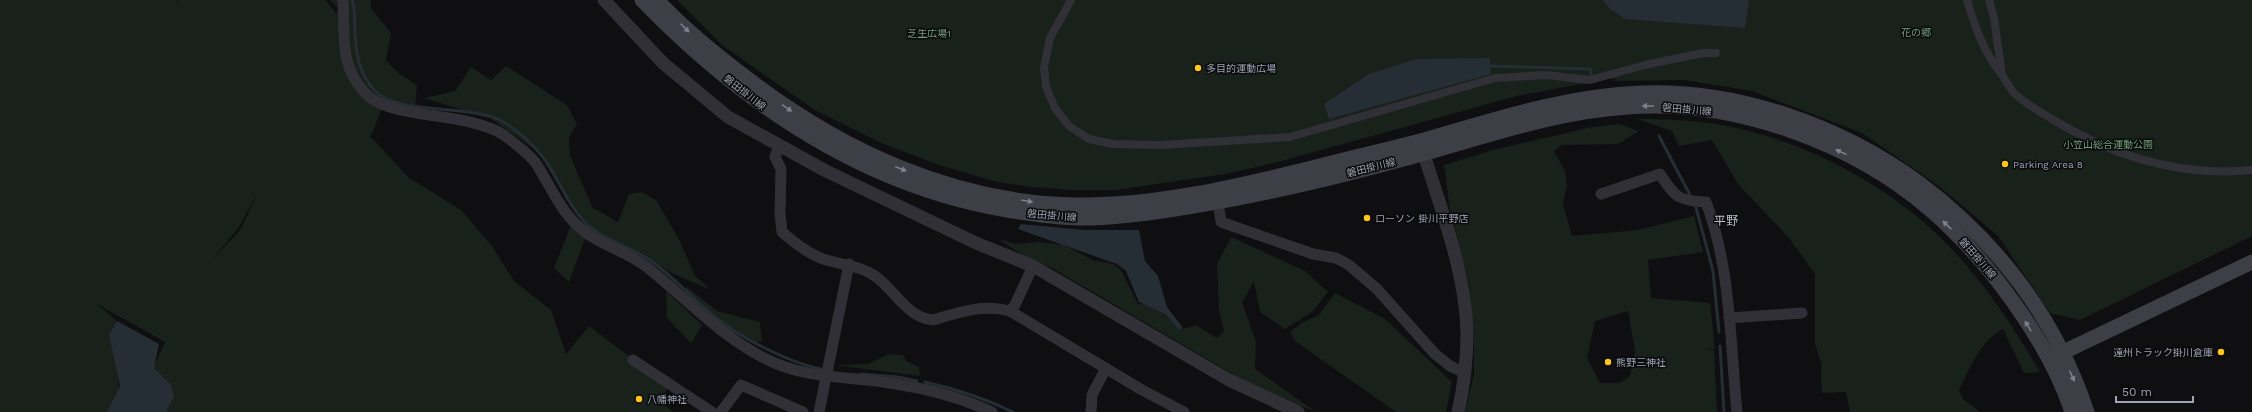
<svg xmlns="http://www.w3.org/2000/svg" width="2252" height="412" font-family="'Work Sans','Noto Sans JP',sans-serif">
<rect width="100%" height="100%" fill="#0f0f11"/>
<g fill="#19211b" fill-rule="evenodd">
<path d="M0 0H178L175 7 179 0H326L336 14 338 8 330 0H371V8L391 33 386 60 398 73 417 85 415 109 383 106 370 138 373 139 408 177 461 210 492 246 514 281 551 310 566 354 589 326 667 385 664 404 673 412H158L153 368 165 342 97 304 117 321 109 336 118 369 119 406 110 412H0ZM258 192 241 229 212 260 239 227Z"/>
<path d="M677 0H2252V236L2080 320 2050 313 1998 236 1940 187 1862 133 1752 91 1684 80 1612 81 1617 79H1608L1517 96 1274 163 1225 174 1116 190H1073L1031 187 997 182 939 165 881 143 815 110 723 46Z"/>
<path d="M506 66 567 105 577 124 569 138 570 156 593 208 618 222 629 194 641 192 656 200 680 241 695 276 711 290 674 274 591 227 574 208 539 152 490 118 424 98 455 91 471 67 491 80Z"/>
<path d="M1637 119C1665 119 1694 120 1722 125 1799 139 1880 180 1937 234 1977 272 2013 325 2040 372L2024 373 2003 329C1980 341 1970 368 1959 390L1963 399 1980 412H1850L1846 392 1822 393 1821 363 1815 344V274L1789 238 1738 184 1712 140 1679 146 1672 131Z"/>
<path d="M1619 124 1639 131 1618 144 1562 145 1554 151 1565 171 1567 186 1563 204 1572 236 1638 230 1694 216 1703 252 1648 260 1651 298 1710 303 1715 349H1703L1714 350 1717 412H1465L1474 374V338L1469 284 1450 210 1444 165 1493 150 1592 127ZM1628 311 1635 351 1630 376 1620 383H1600L1587 358 1595 321Z"/>
<path d="M571 225 585 239 569 282 554 268Z"/>
<path d="M1231 237 1305 271 1328 292 1312 312 1285 329 1260 312 1254 281 1242 303 1256 341 1255 369 1316 412 1248 383 1052 268 1024 256 998 239 1016 244 1039 242 1064 245 1093 260 1113 264 1121 270 1138 304 1156 305 1179 330 1196 325 1217 338 1224 331 1219 310 1217 264Z"/>
<path d="M687 287 717 311 760 322 762 341 756 342 725 324 685 294Z"/>
<path d="M666 291 702 325 691 343 667 318Z"/>
<path d="M1335 293 1385 319 1452 382 1446 412H1396L1295 341 1290 332 1303 322 1318 316Z"/>
<path d="M889 354 903 355 906 361 919 367 920 376 835 365 868 364Z"/>
</g>
<g fill="#252d35">
<path d="M1603 0H1749L1745 28 1625 19 1610 9Z"/>
<path d="M1490 58 1491 74 1329 119 1324 104 1369 74 1417 59Z"/>
<path d="M1021 224 1084 230H1139L1145 261 1158 276 1167 307 1183 328 1179 330 1165 314 1139 302 1126 271 1117 264 1029 233 1018 229Z"/>
<path d="M117 321 159 344 154 368 171 385 174 396 166 412H107L120 386 109 335Z"/>
</g>
<g fill="none" stroke-linecap="round" stroke-linejoin="round">
<g stroke="#252d35" stroke-width="3">
<path d="M352 0 354 7C356 38 352 66 375 91 397 115 474 104 504 122 519 132 531 142 542 156 559 178 568 208 590 227 608 242 635 248 654 263 676 280 695 300 716 318 741 338 790 363 821 369"/>
<path d="M1491 66 1591 69V74"/>
<path d="M1659 136 1690 195"/>
<path d="M1695 204 1713 271 1719 332"/>
<path d="M1720 346 1724 412"/>
<path d="M861 374 898 377 917 381"/>
<path d="M925 382C956 389 984 398 1013 412"/>
</g>
<g stroke="#303036" stroke-width="8">
<path d="M1071 0 1050 38 1044 68 1046 87 1055 108 1069 126 1089 139 1113 144 1162 145 1290 137 1495 78 1545 75 1590 80 1645 65 1703 53H1716"/>
<path d="M1967 0C1975 27 1984 53 2002 75L1994 18 1989 0"/>
<path d="M2002 75C2006 81 2010 88 2014 93 2025 104 2044 114 2057 122 2116 157 2183 177 2252 170"/>
</g>
<g stroke="#303036" stroke-width="11">
<path d="M343 0C345 36 339 66 366 94 391 120 467 111 504 135 514 143 527 152 535 162 549 183 558 207 577 225 597 245 626 250 648 268 687 299 720 336 766 359 807 380 852 376 896 384 928 389 962 398 992 412"/>
<path d="M779 146 775 157 781 169 780 213 782 232C794 242 807 253 823 259 841 265 859 265 875 276 895 290 906 317 933 320 960 312 982 304 1010 311L1015 305 1033 266"/>
<path d="M1601 194 1660 174C1675 197 1678 201 1706 202 1731 268 1730 342 1737 412"/>
<path d="M1218 203 1221 222 1313 254 1336 258 1349 265 1377 289 1435 354 1450 366 1465 373"/>
<path d="M1010 311 1142 390 1184 412"/>
<path d="M1729 318 1802 313"/>
<path d="M633 360 712 412"/>
<path d="M721 412 741 385 803 412"/>
<path d="M819 412 849 264"/>
<path d="M1091 412 1092 395 1106 368"/>
</g>
<g stroke="#303036" stroke-width="13">
<path d="M604 0 663 63 728 117 826 171 976 243 1033 266 1229 380 1298 412"/>
<path d="M1421 144C1439 206 1466 269 1467 334 1467 360 1464 386 1458 412"/>
</g>
<g stroke="#3e3f46" stroke-width="15">
<path d="M642 0C742 103 863 186 1007 210 1031 214 1056 218 1080 218 1116 218 1152 213 1187 207 1271 194 1354 173 1436 150 1499 132 1562 111 1628 107 1733 99 1853 142 1932 211 1988 260 2048 340 2072 412"/>
<path d="M657 0C684 29 713 52 744 76 840 150 953 203 1076 205 1156 206 1235 187 1312 168 1349 158 1387 150 1424 140 1496 119 1566 96 1641 93 1738 89 1841 126 1919 183 1997 241 2056 319 2087 412"/>
<path d="M2053 357 2252 262"/>
</g>
</g>
<defs><path id="oneway-solid" d="M-6-.8H1V-3.2L6.5 0L1 3.2V.8H-6Z"/></defs>
<g fill="#7d808d">
<use href="#oneway-solid" transform="translate(685 28) rotate(45)"/>
<use href="#oneway-solid" transform="translate(1648 106) rotate(180)"/>
<use href="#oneway-solid" transform="translate(787 108) rotate(34)"/>
<use href="#oneway-solid" transform="translate(1841 152) rotate(-156)"/>
<use href="#oneway-solid" transform="translate(901 169) rotate(21)"/>
<use href="#oneway-solid" transform="translate(1027 201) rotate(10)"/>
<use href="#oneway-solid" transform="translate(1947 225) rotate(-137)"/>
<use href="#oneway-solid" transform="translate(2028 326) rotate(-121)"/>
<use href="#oneway-solid" transform="translate(2072 376) rotate(65)"/>
</g>
<g fill="#ffc519" stroke="#0a0a0c" stroke-width="1.5">
<circle cx="1198" cy="68" r="4"/>
<circle cx="2005" cy="164" r="4"/>
<circle cx="1367" cy="218" r="4"/>
<circle cx="2221" cy="352" r="4"/>
<circle cx="1608" cy="362" r="4"/>
<circle cx="639" cy="399" r="4"/>
</g>
<g text-anchor="middle" stroke-width="3" stroke-linejoin="round" paint-order="stroke">
<g font-size="10" fill="#73a17a" stroke="#0a0a0c">
<text x="1916" y="36">花の郷</text>
<text x="929" y="37">芝生広場1</text>
<text x="2108" y="148">小笠山総合運動公園</text>
</g>
<g font-size="10" fill="#9fa3b3" stroke="#0a0a0c" text-anchor="start">
<text x="1206" y="72">多目的運動広場</text>
<text x="2013" y="168">Parking Area 8</text>
<text x="1375" y="222">ローソン 掛川平野店</text>
<text x="2213" y="356" text-anchor="end">遠州トラック掛川倉庫</text>
<text x="1616" y="366">熊野三神社</text>
<text x="647" y="403">八幡神社</text>
</g>
<g font-size="10" fill="#9fa3b3" stroke="#0a0a0c">
<text transform="translate(745 92) rotate(38)" y="4">磐田掛川線</text>
<text transform="translate(1687 109) rotate(5)" y="4">磐田掛川線</text>
<text transform="translate(1371 167) rotate(-14)" y="4">磐田掛川線</text>
<text transform="translate(1052 215) rotate(5)" y="4">磐田掛川線</text>
<text transform="translate(1978 258) rotate(49)" y="4">磐田掛川線</text>
</g>
<g font-size="12" fill="#c0c3cf" stroke="#0a0a0c">
<text x="1726" y="225">平野</text>
</g>
</g>
<path d="M2116 396v6h77v-6" fill="none" stroke="#9fa3b3" stroke-width="2"/>
<text x="2122" y="396" font-size="12" fill="#9fa3b3" stroke="#0a0a0c" stroke-width="3" paint-order="stroke">50 m</text>
</svg>
